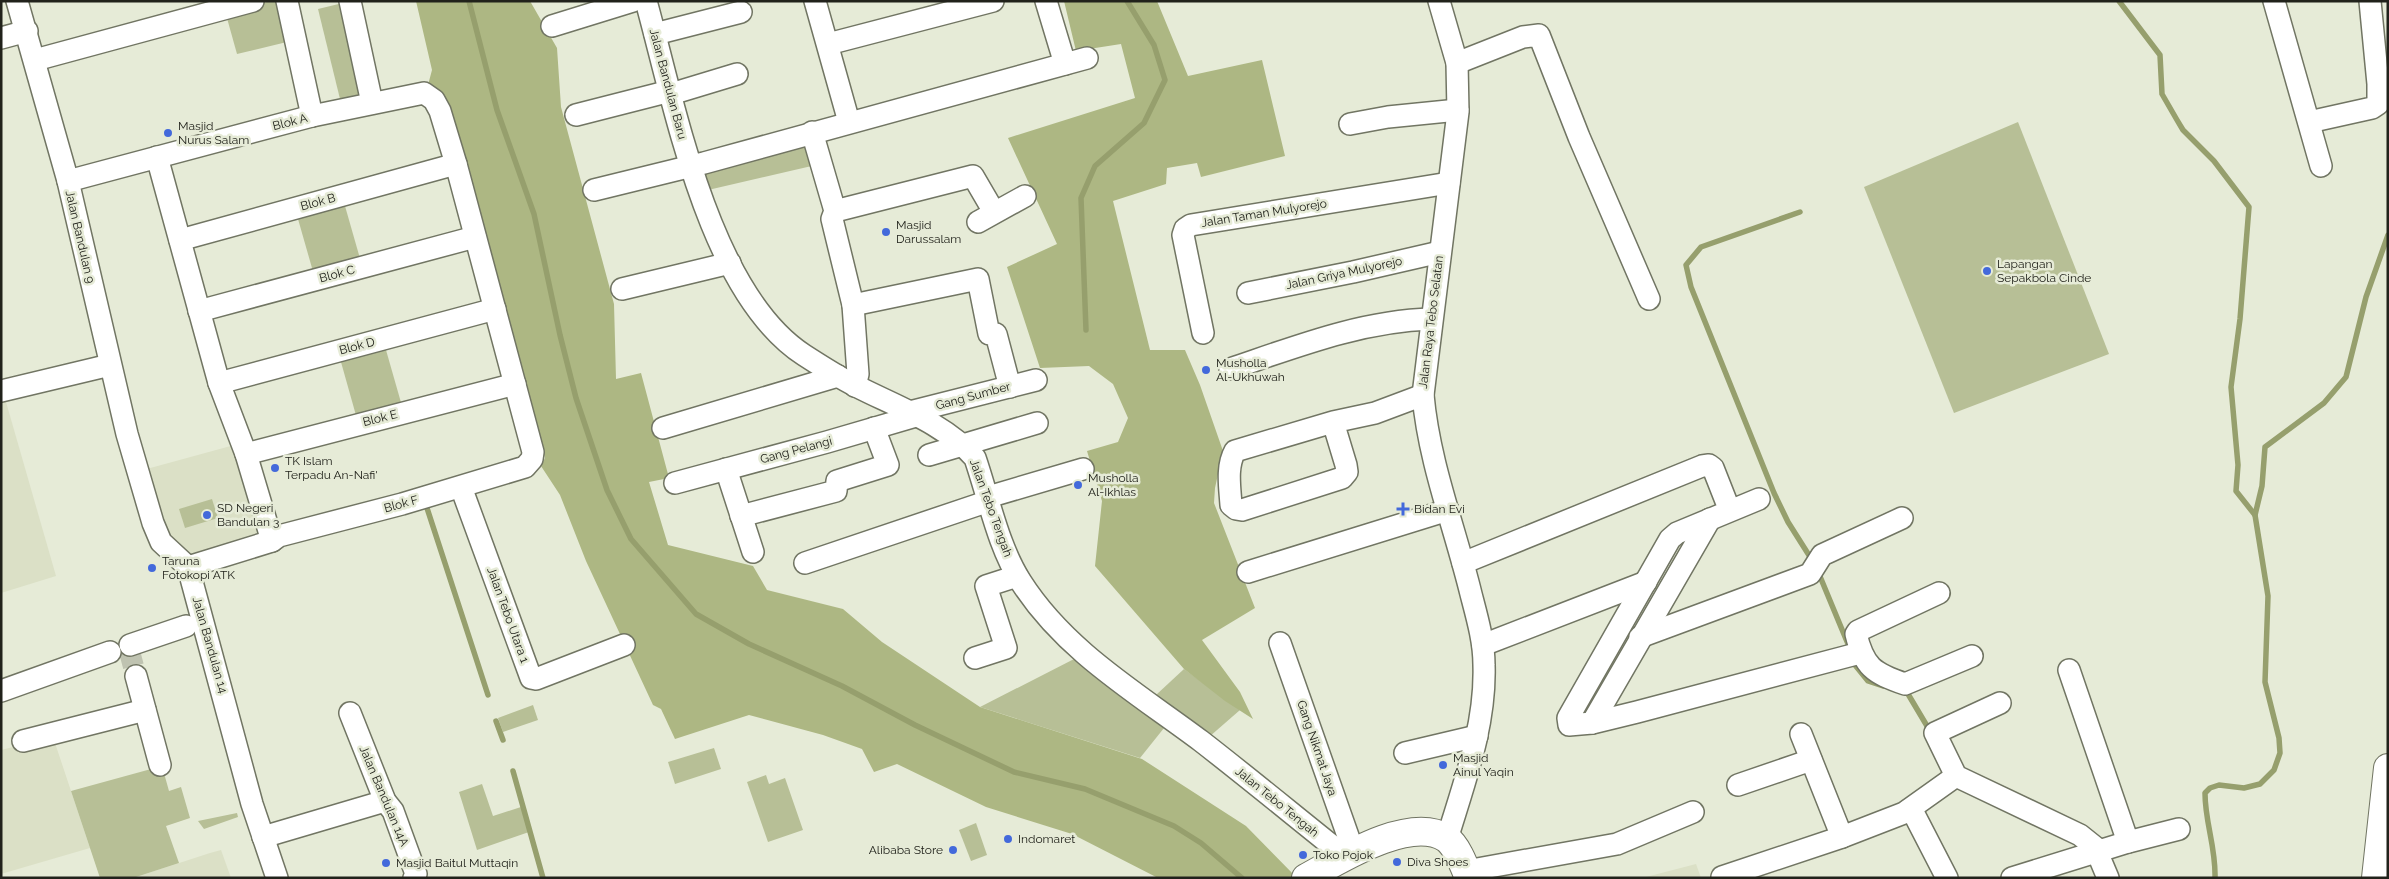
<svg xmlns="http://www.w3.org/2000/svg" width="2389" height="879" font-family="Raleway,sans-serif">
<rect width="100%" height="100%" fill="#e6ebd7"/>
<g fill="#dbe0c6">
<path d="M4 395 56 576 1 593V396Z"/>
<path d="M238 444 265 538 191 561 168 542 143 470Z"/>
<path d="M53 737 90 848 1 874V750Z"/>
<path d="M221 850 231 878H133L210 853Z"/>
<path d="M1696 864 1701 878H1642Z"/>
</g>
<g fill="#b7bf96">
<path d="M271 1H280L291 41 237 54 225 11Z"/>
<path d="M347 2 366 93 340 99 318 9Z"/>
<path d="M2018 122 2109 354 1954 413 1864 187Z"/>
<path d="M808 144 816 165 708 190 703 174 705 171Z"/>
<path d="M343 199 361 262 314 275 296 212Z"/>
<path d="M384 343 402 406 357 419 339 355Z"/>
<path d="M212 499 218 518 185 528 179 509Z"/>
<path d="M1076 658 1096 678 1164 728 1140 758 980 707Z"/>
<path d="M1184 669 1240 710 1209 737 1156 695Z"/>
<path d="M533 705 538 720 503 732 498 718Z"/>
<path d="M714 748 721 769 675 784 668 762Z"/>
<path d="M162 766 169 791 181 787 190 818 166 826 179 863 133 878H100L71 791Z"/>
<path d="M766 775 769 784 785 778 803 830 768 842 747 782Z"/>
<path d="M482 784 493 816 521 807 529 832 477 850 459 792Z"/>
<path d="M237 813 238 817 204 829 198 821Z"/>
<path d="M976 823 987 855 971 861 959 830Z"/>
</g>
<g fill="#adb783">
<path d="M416 1H530L557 48 561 107 614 304 616 379 641 373 669 478 649 482 668 545 753 566 767 590 843 609 882 642 980 707 1142 759 1246 826 1297 878H1158L1072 834 986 807 897 764 874 772 862 749 823 735 749 715 675 739 661 709 653 705 586 561 560 495 541 466 545 458 523 382 428 85 432 70Z"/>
<path d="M1064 1H1157L1188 76 1262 60 1285 156 1201 177 1197 163 1167 168 1166 184 1113 201 1150 350H1185L1200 385 1223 451 1215 488 1214 503 1255 608 1202 640 1240 692 1253 719 1225 701 1184 669 1095 566 1102 501 1087 451 1118 442 1128 418 1113 384 1089 366 1040 368 1007 267 1057 244 1008 138 1135 98 1121 44 1076 51Z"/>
</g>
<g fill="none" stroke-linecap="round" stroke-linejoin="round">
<g stroke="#969f6d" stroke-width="5.5">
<path d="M469 1 497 110 534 214 560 335 576 398 607 490 631 539 696 614 749 644 842 686 915 725 1014 772 1085 789 1174 826 1201 843 1242 878"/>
<path d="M2119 1 2160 55 2162 94 2177 120 2183 130 2214 161 2249 207 2240 319 2231 387 2238 465 2236 491 2255 515"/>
<path d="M1800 212 1701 247 1686 265 1691 287 1774 493 1788 522 1812 560"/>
<path d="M1086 330 1081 198 1095 166 1144 123 1165 80 1154 45 1127 1"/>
<path d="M426 505 488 695"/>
<path d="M1819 574 1848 644"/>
<path d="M1855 665 1868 681 1883 686"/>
<path d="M1901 691 1908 694 1930 731"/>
<path d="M496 721 503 740"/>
<path d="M513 771 543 878"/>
<path d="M2215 878C2216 847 2205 823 2205 793L2210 788 2219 785 2244 788 2260 784 2274 770 2280 753 2279 738 2265 682 2268 596 2255 515 2262 486 2265 447 2324 403 2346 377 2366 297 2388 235"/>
</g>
<path stroke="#bfc3b1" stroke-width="21" stroke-dasharray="21 11" stroke-linecap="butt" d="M128 646 136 676"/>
<defs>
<g id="minor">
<path d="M17 1 68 181 127 434 153 523 161 542 188 567 252 804 277 878"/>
<path d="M287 1 312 116"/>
<path d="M350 1 372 103"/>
<path d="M646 1C675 106 709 293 804 355 821 366 838 377 856 386 897 407 944 423 975 458 989 499 998 546 1021 582 1065 651 1137 693 1201 741 1250 779 1297 818 1346 857"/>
<path d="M815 1 849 122"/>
<path d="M1046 1 1065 64"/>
<path d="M1439 1 1457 63 1458 112 1423 395C1429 463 1455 528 1471 594 1477 617 1484 641 1484 665 1486 725 1464 783 1447 839"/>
<path d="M2274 1 2321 166"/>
<path d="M552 26 633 1"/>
<path d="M655 34 741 12"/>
<path d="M1 38 27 31"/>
<path d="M828 44 993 1"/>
<path d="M35 60 253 1"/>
<path d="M1457 63 1523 37 1539 35 1579 137 1649 299"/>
<path d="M671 94 737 74"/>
<path d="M576 115 670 91"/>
<path d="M2309 122 2372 108 2378 104V84L2370 1"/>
<path d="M1350 124 1388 117 1458 110"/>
<path d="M812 132 835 211 832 219 853 305 858 374 855 386"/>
<path d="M157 157 219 383 246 454 272 541"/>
<path d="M68 181 312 116 424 93 434 100 440 111 456 164 533 452 532 459 525 467 402 504 279 536 272 541 188 567"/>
<path d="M594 190 704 163 1087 58"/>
<path d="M835 211 973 176 994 212"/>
<path d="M978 222 1025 196"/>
<path d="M180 240 456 164"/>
<path d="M622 289 730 263"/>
<path d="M1248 293 1353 272 1440 252"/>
<path d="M853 305 978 279 989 334H996L1010 387"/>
<path d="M199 311 475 237"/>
<path d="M1203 333 1183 235 1185 229 1191 225 1449 183"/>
<path d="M1230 369C1295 347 1361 321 1431 319"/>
<path d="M219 383 495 309"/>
<path d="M1 391 110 365"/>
<path d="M910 412 1036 380"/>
<path d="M1333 422 1346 465 1347 472 1342 478 1242 510 1236 509 1231 505C1230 488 1226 467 1235 451L1333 422 1375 413 1423 395"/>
<path d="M663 428 838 376"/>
<path d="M246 454 515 384"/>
<path d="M929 455 1037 423"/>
<path d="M726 469 753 552"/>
<path d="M675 483 827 442 916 416"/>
<path d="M461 487 531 678 536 679 624 645"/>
<path d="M988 497 1083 469"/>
<path d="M1759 499 1677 533 1670 539 1568 718 1569 725 1592 723 1637 712 1860 653"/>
<path d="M741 516 836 491 837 481 888 465 874 428"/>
<path d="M805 563 989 501"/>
<path d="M1463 563 1702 466 1709 465 1713 468 1726 501"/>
<path d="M1248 572 1448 510"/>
<path d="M1939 593 1858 631 1856 634C1864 667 1873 673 1905 684L1972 656"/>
<path d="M1640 637 1810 574 1822 555 1902 518"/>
<path d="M1280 643 1354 853"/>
<path d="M130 645 186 626"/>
<path d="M1483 645 1646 582"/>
<path d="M975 658 1006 648 986 586 1017 576"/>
<path d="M2069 670 2128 842"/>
<path d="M136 676 160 765"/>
<path d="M1 691 110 652"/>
<path d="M2000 703 1935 733 1956 776 2080 835 2095 847 2108 878"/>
<path d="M350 713 385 801 393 811 416 874 414 878"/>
<path d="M1592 723 1710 519"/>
<path d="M1801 734 1842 837"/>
<path d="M23 741 145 710"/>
<path d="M1405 753 1477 736"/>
<path d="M1738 785 1811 760"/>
<path d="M1909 810 1915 816 1947 878"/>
<path d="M263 837 385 801"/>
<path d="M1466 871 1617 844 1693 812"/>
<path d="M1722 877 1842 837 1904 813 1956 776"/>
<path d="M2012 878 2128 842 2179 829"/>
</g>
<g id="secondary">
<path d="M1306 878C1339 860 1409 815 1446 838 1457 846 1464 865 1469 878"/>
<path d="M2376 878 2388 768"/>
</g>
</defs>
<use href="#minor" stroke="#717563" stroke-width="24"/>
<use href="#secondary" stroke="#717563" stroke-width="30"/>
<use href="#minor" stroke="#fff" stroke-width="21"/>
<use href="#secondary" stroke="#fff" stroke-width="28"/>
</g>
<g fill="#4369db" stroke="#e6ebd7" stroke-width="2">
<circle cx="168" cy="133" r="5"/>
<circle cx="886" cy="232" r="5"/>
<circle cx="1987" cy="271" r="5"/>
<circle cx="1206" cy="370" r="5"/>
<circle cx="275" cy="468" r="5"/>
<circle cx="1078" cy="485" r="5"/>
<path d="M1400.5 501.5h5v5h5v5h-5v5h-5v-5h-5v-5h5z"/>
<circle cx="207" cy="515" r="5"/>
<circle cx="152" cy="568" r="5"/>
<circle cx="1443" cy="765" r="5"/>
<circle cx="1008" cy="839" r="5"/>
<circle cx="953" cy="850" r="5"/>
<circle cx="1303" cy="855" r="5"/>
<circle cx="1397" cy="862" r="5"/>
<circle cx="386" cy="863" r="5"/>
</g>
<g text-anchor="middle" stroke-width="5" stroke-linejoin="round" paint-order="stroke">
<g font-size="12" fill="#21221b" stroke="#e6ebd7">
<text transform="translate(668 84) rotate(75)" y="4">Jalan Bandulan Baru</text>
<text transform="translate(290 122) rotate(-14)" y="4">Blok A</text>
<text transform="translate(318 202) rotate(-15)" y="4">Blok B</text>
<text transform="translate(1264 213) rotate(-9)" y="4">Jalan Taman Mulyorejo</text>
<text transform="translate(80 237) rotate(77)" y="4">Jalan Bandulan 9</text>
<text transform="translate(1344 273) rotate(-12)" y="4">Jalan Griya Mulyorejo</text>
<text transform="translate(337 274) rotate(-15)" y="4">Blok C</text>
<text transform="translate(1431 322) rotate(-83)" y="4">Jalan Raya Tebo Selatan</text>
<text transform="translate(357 346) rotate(-15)" y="4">Blok D</text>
<text transform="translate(973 396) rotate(-15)" y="4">Gang Sumber</text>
<text transform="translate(380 418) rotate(-14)" y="4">Blok E</text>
<text transform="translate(796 450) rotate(-15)" y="4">Gang Pelangi</text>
<text transform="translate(401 504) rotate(-15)" y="4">Blok F</text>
<text transform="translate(991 508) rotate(70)" y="4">Jalan Tebo Tengah</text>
<text transform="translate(508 615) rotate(70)" y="4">Jalan Tebo Utara 1</text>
<text transform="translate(210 645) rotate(74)" y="4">Jalan Bandulan 14</text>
<text transform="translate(1317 748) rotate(71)" y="4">Gang Nikmat Jaya</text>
<text transform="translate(384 796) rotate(67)" y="4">Jalan Bandulan 14A</text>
<text transform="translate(1277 802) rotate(39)" y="4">Jalan Tebo Tengah</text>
</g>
<g font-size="12" fill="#21221b" stroke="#e6ebd7" text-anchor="start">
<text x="178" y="130">Masjid<tspan x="178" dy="14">Nurus Salam</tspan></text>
<text x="896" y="229">Masjid<tspan x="896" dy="14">Darussalam</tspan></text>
<text x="1997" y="268">Lapangan<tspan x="1997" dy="14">Sepakbola Cinde</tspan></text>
<text x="1216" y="367">Musholla<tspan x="1216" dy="14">Al-Ukhuwah</tspan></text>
<text x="285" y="465">TK Islam<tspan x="285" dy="14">Terpadu An-Nafi'</tspan></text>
<text x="1088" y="482">Musholla<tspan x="1088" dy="14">Al-Ikhlas</tspan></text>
<text x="217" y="512">SD Negeri<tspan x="217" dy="14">Bandulan 3</tspan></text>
<text x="1414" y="513">Bidan Evi</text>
<text x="162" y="565">Taruna<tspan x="162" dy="14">Fotokopi ATK</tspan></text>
<text x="1453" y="762">Masjid<tspan x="1453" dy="14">Ainul Yaqin</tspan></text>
<text x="1018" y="843">Indomaret</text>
<text x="943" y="854" text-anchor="end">Alibaba Store</text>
<text x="1313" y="859">Toko Pojok</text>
<text x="1407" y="866">Diva Shoes</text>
<text x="396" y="867">Masjid Baitul Muttaqin</text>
</g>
</g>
<rect width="2389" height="879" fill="none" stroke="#21221b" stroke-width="5"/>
</svg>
